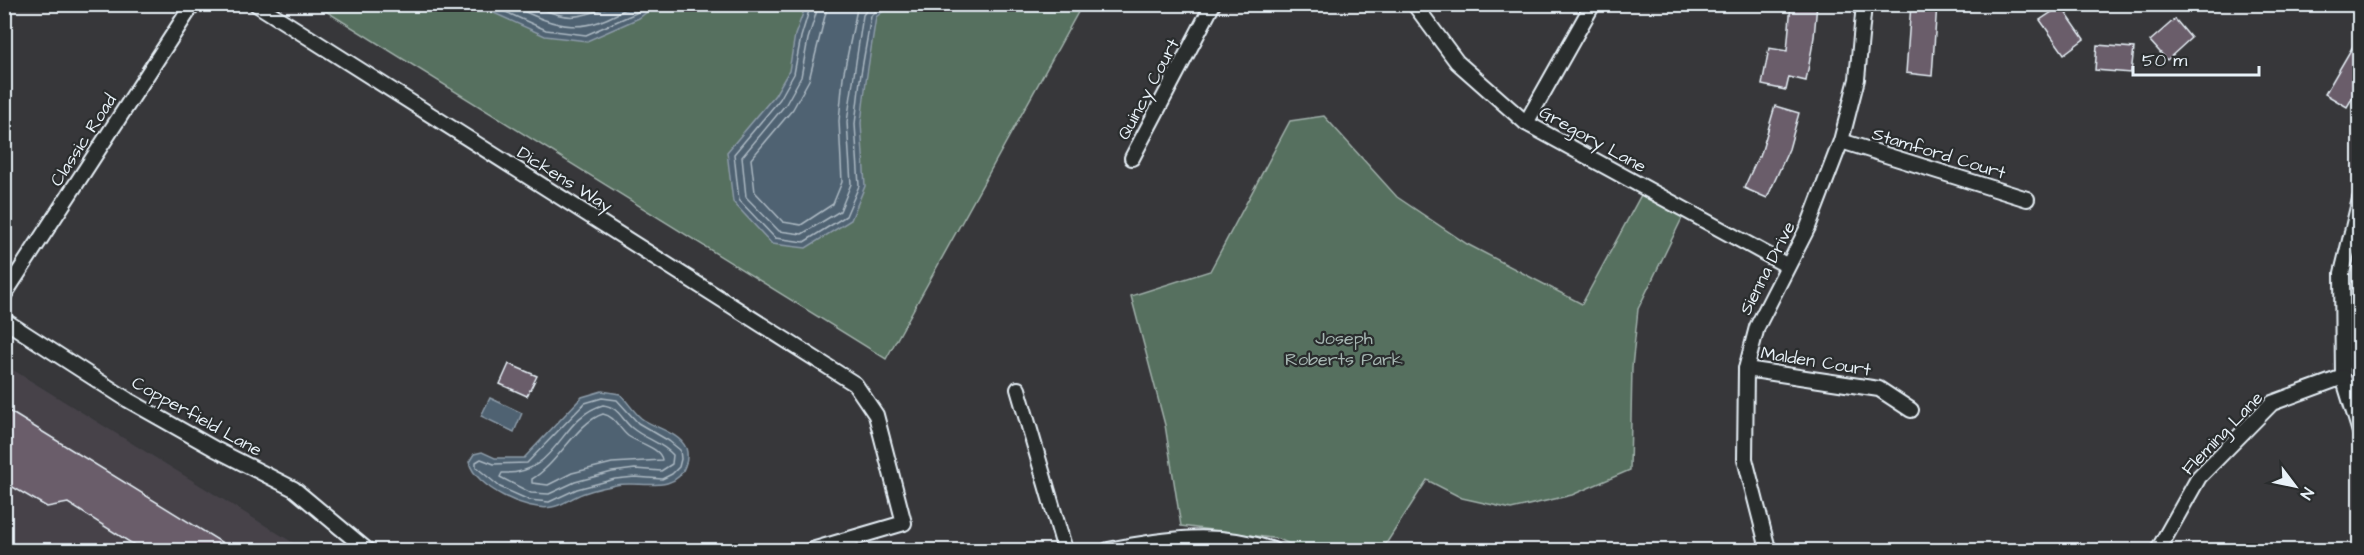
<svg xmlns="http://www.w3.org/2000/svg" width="2364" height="555" font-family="'Architects Daughter',sans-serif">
<rect width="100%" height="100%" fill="#37373a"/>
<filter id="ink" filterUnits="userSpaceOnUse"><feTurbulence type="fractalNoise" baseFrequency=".0167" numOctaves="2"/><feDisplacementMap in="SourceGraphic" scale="12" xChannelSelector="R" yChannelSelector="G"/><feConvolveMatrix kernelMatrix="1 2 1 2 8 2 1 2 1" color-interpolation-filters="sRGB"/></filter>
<g filter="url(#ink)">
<path fill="#464249" d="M5 365 305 550H5Z"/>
<g fill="#57705e" stroke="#a0b0ab" stroke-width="1.5">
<path d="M316 5H1082L886 359Z"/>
<path d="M1324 116 1397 197 1467 244 1582 304 1641 195 1686 210 1638 309 1632 367 1630 470 1572 495 1511 509 1462 498 1427 480 1382 550H1302L1279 539 1181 526 1165 425 1131 296 1210 271 1290 121Z"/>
</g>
<g fill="#4f6272" stroke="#8c9ba8" stroke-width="1.5">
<path d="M476 5 477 4 656 5 639 18 587 41 545 36Z"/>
<path d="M806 5H891L876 17 866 81 861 123 865 186 851 220 806 248 772 244 733 202 727 152 775 95 789 71 795 35Z"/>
<path d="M602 391 620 394C627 401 633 411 641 418 654 428 679 432 686 448 688 454 687 461 685 466 676 495 638 480 616 485 606 487 585 492 577 496 568 500 561 506 552 507 527 512 475 487 469 462L474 454 482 452 495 458H524L582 397Z"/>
<path d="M490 398 522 413 514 432 481 416Z"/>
</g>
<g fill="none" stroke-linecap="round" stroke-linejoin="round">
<g stroke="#abb8c2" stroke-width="1.5">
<path d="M488 4 546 30 586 35 636 13 647 4"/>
<path d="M508 4C561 29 582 37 634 4"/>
<path d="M530 4C566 21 578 20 614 4"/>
<path d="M811 4 801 37 794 74 780 99 734 154 739 200 775 238 804 242 846 216 859 186 855 124 860 80 871 16 882 4"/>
<path d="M819 4 808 39 801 77 786 104 742 157 746 197 779 231 802 234 840 211 851 184 847 122 863 15 871 4"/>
<path d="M828 4 809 80 793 109 751 159 755 192 783 222 801 225 833 204 842 182 839 121 843 77 858 4"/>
<path d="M602 398 617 400 638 423 669 441 680 450 681 459 679 467 672 474 662 479 635 477 615 479 577 489 549 502 529 500 500 487 476 467V462L481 459 494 464 527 463 585 403Z"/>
<path d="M603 405C619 407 621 419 632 428 645 439 661 442 673 455L672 464 661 471 635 469 612 472 575 482 549 494 531 493 500 477 502 473C558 476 559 417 603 405Z"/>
<path d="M603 414C615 416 619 429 628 436 638 443 661 448 662 460L612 463 572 473 548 485 532 483V479C558 464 577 422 603 414Z"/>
</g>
</g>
<g fill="#6a5d6b" stroke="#e8f1f8" stroke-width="1.5">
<path d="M1791 4H1817L1814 37 1806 81 1789 77 1786 90 1762 85 1769 48 1787 51Z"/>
<path d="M1911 4H1937L1932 76 1906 73Z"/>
<path d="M2061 6 2084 39 2064 54 2040 20Z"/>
<path d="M2175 19 2191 38 2167 60 2150 41Z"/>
<path d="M2360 34V85L2347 107 2325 94Z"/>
<path d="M2097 45 2134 48 2131 73 2095 70Z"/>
<path d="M1775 106 1799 113 1789 149 1767 198 1744 188 1758 157H1760Z"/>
<path d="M509 364 537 376 527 396 500 384Z"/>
<path d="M4 408 234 550H142L68 503 47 507 4 482Z"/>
</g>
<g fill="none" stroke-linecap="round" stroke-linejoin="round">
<defs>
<g id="minor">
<path d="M256 4 855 384 876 415 904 523 812 550"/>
<path d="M1414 4 1457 62 1526 123 1786 265"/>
<path d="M1526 123 1593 4"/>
<path d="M1841 141 2027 199"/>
<path d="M1132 158 1213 4"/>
<path d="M2360 199 2342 273 2343 377 2360 432"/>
<path d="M4 295 193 4"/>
<path d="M4 320 128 400 215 449 294 489 367 550"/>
<path d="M1746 369 1879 389 1911 410"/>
<path d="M1018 389 1065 550"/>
<path d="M1108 550C1163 539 1218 530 1273 550"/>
<path d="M1771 550 1767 545 1745 459 1746 369 1757 327 1808 227 1841 141 1857 79 1864 4"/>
<path d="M2158 550 2199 477 2272 403 2343 377"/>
</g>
</defs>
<use href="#minor" stroke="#e8f1f8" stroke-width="18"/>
<use href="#minor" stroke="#2a2d2e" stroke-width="14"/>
</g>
</g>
<g text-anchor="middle" stroke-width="4.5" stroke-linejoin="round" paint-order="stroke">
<g font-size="18" fill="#e8f1f8" stroke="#2a2d2e">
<text transform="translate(1148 89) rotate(-62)" y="6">Quincy Court</text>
<text transform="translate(1593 139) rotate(29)" y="6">Gregory Lane</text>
<text transform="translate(83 140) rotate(-57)" y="6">Classic Road</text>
<text transform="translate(1939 153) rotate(17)" y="6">Stamford Court</text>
<text transform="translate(565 179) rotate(32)" y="6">Dickens Way</text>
<text transform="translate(1767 268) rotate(-63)" y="6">Sienna Drive</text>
<text transform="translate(1816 361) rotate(9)" y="6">Malden Court</text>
<text transform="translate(197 416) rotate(29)" y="6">Copperfield Lane</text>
<text transform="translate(2222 433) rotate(-46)" y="6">Fleming Lane</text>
</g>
<g font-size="18" fill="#a7b7b3" stroke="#2a2d2e">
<text x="1344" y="344">Joseph<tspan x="1344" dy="21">Roberts Park</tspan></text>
</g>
</g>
<rect width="2364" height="555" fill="none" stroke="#2a2d2e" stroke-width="24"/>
<rect x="12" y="12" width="2340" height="531" fill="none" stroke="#e8f1f8" stroke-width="2" filter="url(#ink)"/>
<g transform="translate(2295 486) rotate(122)" stroke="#2a2d2e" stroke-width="4.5" paint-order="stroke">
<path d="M0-4.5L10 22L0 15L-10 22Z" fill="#e8f1f8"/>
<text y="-9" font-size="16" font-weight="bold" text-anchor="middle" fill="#e8f1f8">N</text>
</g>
<path d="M2133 66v9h126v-9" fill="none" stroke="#e8f1f8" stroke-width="3"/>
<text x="2142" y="66" font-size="18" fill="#e8f1f8" stroke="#2a2d2e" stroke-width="4.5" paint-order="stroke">50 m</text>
</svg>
